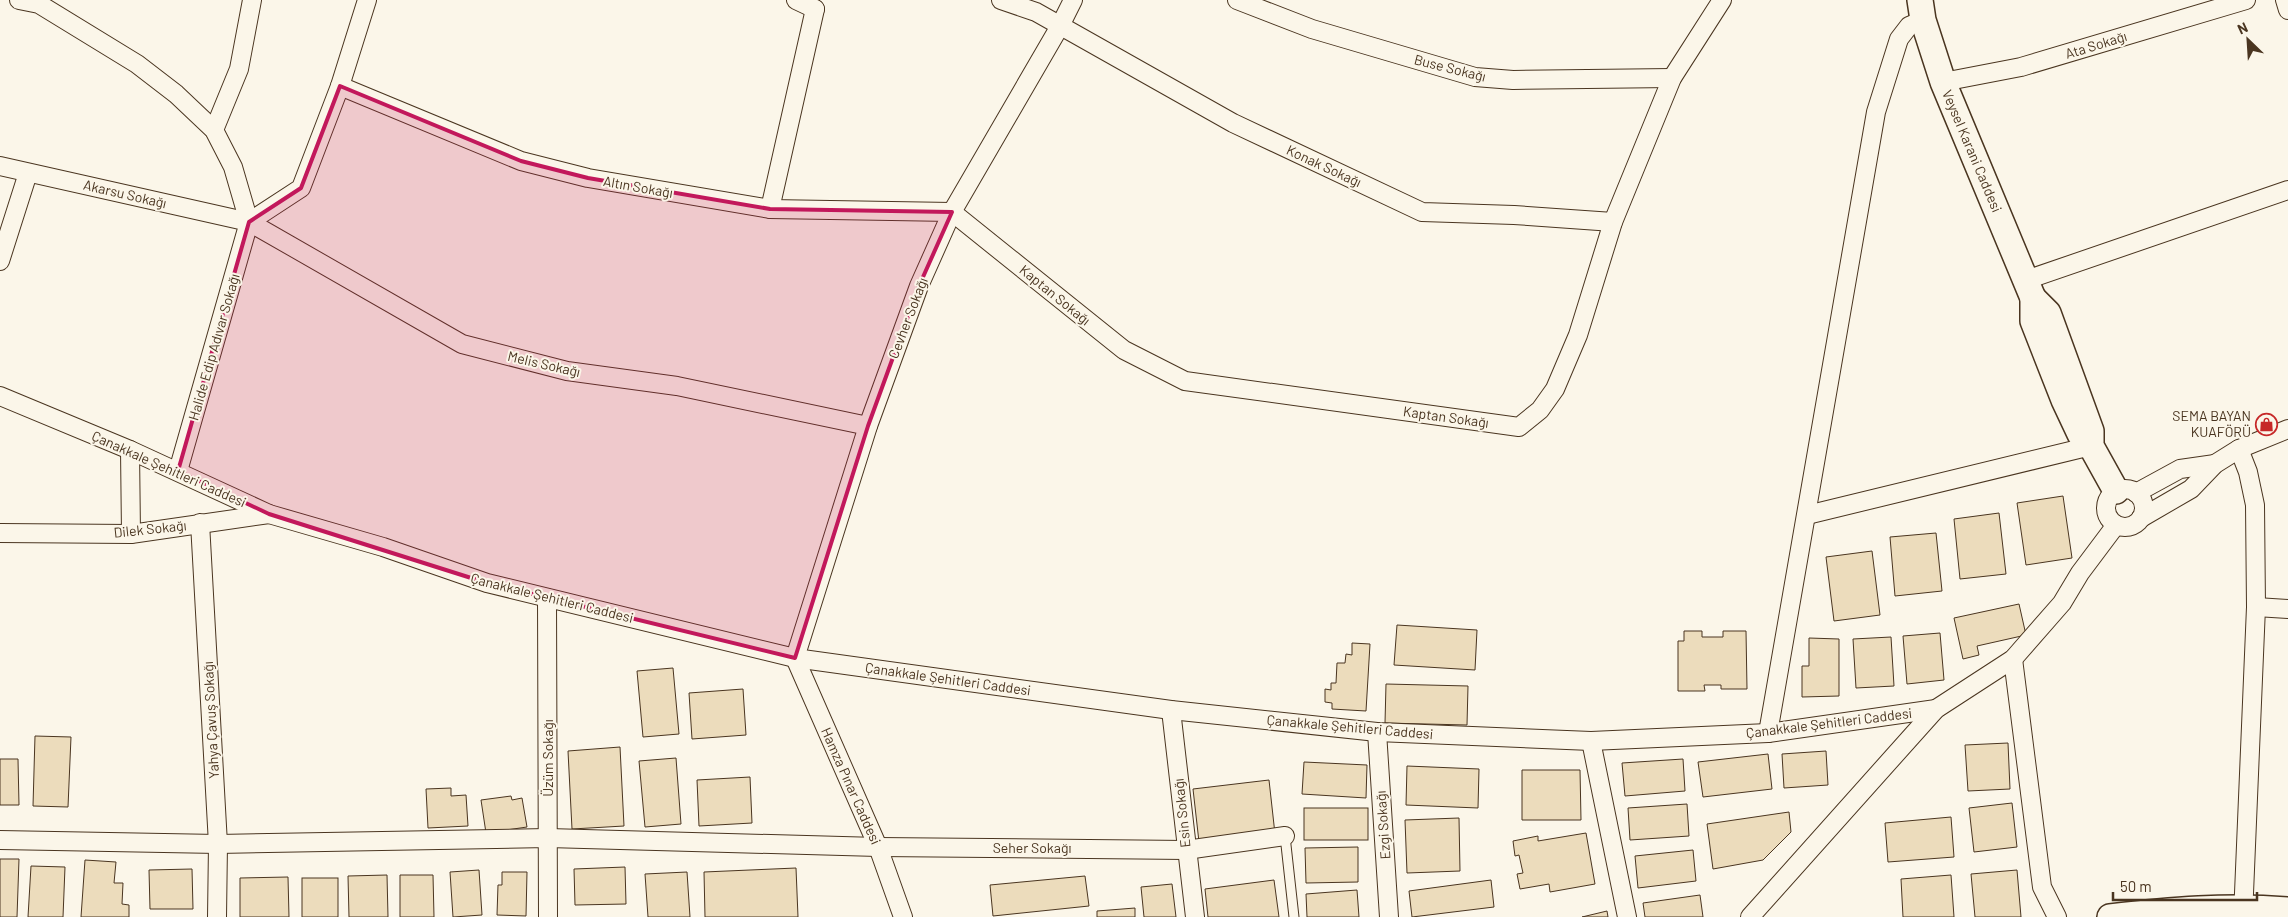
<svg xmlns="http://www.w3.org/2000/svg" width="2288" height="917" font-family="Barlow,sans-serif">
<rect width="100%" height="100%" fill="#fbf6e9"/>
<g fill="#ecdcbc" stroke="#4a3520">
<path d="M2063 496 2072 558 2026 565 2017 503Z"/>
<path d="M1999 513 2006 574 1960 579 1954 519Z"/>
<path d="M1936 533 1942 591 1895 596 1890 537Z"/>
<path d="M1872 551 1880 615 1834 621 1826 557Z"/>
<path d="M2019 604 2026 635 1977 646 1979 655 1963 659 1954 618Z"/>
<path d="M1397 625 1477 630 1475 670 1394 665Z"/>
<path d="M1684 631H1702V637H1723V631H1746L1747 689H1721V685H1704L1705 691H1678V641H1684Z"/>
<path d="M1940 633 1944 680 1907 684 1903 636Z"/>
<path d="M1891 637 1894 686 1856 688 1853 639Z"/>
<path d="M1809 638 1839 639V696L1802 697V666H1809Z"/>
<path d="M1352 643 1370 644 1366 711 1332 709V703L1325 702V689L1331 690V683H1336L1337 663H1345L1346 654 1352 655Z"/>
<path d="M673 668 679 734 643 737 637 671Z"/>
<path d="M1386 684 1468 686 1467 725 1385 723Z"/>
<path d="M743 689 746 735 692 739 689 693Z"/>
<path d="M35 736 71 737 68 807 33 806Z"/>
<path d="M2008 743 2010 789 1968 791 1965 745Z"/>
<path d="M620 747 624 826 572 829 568 751Z"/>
<path d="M1826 751 1828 785 1784 788 1782 754Z"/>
<path d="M1768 754 1772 789 1703 797 1698 762Z"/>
<path d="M676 758 681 824 645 827 639 761Z"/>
<path d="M0 759H18L19 805H0Z"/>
<path d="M1683 759 1685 791 1625 796 1622 763Z"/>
<path d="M1304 762 1367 765 1366 798 1302 794Z"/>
<path d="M1407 766 1479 769 1478 808 1406 805Z"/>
<path d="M1522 770H1580L1581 820H1522Z"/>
<path d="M750 777 752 823 699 826 697 780Z"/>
<path d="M1269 780 1275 834 1199 842 1193 789Z"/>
<path d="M451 788V796L466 795 468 826 428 828 426 789Z"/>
<path d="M511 796 512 800 522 798 527 827 486 833 481 800Z"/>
<path d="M2012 803 2017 847 1974 852 1969 808Z"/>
<path d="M1687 804 1689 836 1630 840 1628 808Z"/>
<rect x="1304" y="808" width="64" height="32"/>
<path d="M1789 812 1791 832 1763 860 1713 869 1707 824Z"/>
<path d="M1951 817 1954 857 1888 862 1885 823Z"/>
<path d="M1459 818 1460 871 1407 873 1405 820Z"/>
<path d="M1586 833 1595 884 1550 892 1549 884 1520 889 1517 874 1523 873 1519 855 1515 856 1513 841 1538 836V841Z"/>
<path d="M1358 847V882L1306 883 1305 848Z"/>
<path d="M1693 850 1696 881 1638 888 1635 856Z"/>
<path d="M0 859H19L17 917H0Z"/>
<path d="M85 860 116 862 114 883H123L122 904 129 905V917H81Z"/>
<path d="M31 866 65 867 63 917H28Z"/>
<path d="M625 867 626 904 575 905 574 869Z"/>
<path d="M796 868 798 917H705L704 872Z"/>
<path d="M192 869 193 909H150L149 870Z"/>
<path d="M479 870 482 915 453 917 450 872Z"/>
<path d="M2017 870 2021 917H1975L1971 874Z"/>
<path d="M502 872H527L526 916 497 915 498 885H502Z"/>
<path d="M687 872 690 917H648L645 874Z"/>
<path d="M387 875 388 917H349L348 876Z"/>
<path d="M400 875H433L434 917H400Z"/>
<path d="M1951 875 1954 917H1903L1901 879Z"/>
<path d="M1085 876 1089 906 993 916 990 885Z"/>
<path d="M288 877 289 917H240V878Z"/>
<rect x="302" y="878" width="36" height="39"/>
<path d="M1274 880 1279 917H1208L1205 889Z"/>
<path d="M1491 880 1494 907 1412 917 1409 891Z"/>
<path d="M1172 884 1176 917H1144L1141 887Z"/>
<path d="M1357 890 1359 917H1307L1306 894Z"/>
<path d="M1700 895 1703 917H1645L1643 903Z"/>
<path d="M1135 908V917H1097V911Z"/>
<path d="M1607 911 1608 917H1582Z"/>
</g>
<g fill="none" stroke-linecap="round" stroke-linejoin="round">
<defs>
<path id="lane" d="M1285 836 1294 917"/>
<g id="street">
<path d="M19 0 39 4 137 64 176 94 214 130 233 167 249 222"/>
<path d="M796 0 815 9"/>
<path d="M1001 0 1036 12 1233 123 1422 212 1514 215 1613 222"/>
<path d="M1237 0 1312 29 1475 77 1513 80 1672 78"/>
<path d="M2285 0 2288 10"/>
<path d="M1943 82 2021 67 2246 0"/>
<path d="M340 86 521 161 588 178 770 209 952 212 1124 350 1185 381 1519 427 1540 410 1555 389 1578 335 1613 222 1672 78 1722 0"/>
<path d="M214 130 239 69 252 0"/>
<path d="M0 166 249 222 462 344 567 371 677 386 868 426"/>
<path d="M770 209 815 9"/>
<path d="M249 222 301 188 340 86 367 0"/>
<path d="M0 261 28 173"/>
<path d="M2026 280 2288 190"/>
<path d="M0 396 130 450 269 514 383 547 487 583 795 658 1171 710 1377 732 1591 741 1768 733 1936 709"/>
<path d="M2239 449 2248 472 2255 505 2256 607 2243 917"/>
<path d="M130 450 131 534"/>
<path d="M178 471 249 222"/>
<circle cx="2125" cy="508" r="19"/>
<path d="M2136 493 2180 469 2215 464"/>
<path d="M1807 515 2091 446"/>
<path d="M2141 518 2191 489 2215 464 2239 449 2288 429"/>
<path d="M200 523 218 844 217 917"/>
<path d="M0 533 131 534 269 514"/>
<path d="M547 598 548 917"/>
<path d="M2256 607 2288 609"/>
<path d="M795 658 868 426 919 286 952 212 1060 26 1073 0"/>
<path d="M795 658 878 847 903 917"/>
<path d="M2013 659 2042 887 2057 917"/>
<path d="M1171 710 1195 917"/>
<path d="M1377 732 1389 917"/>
<path d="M1768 733 1876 112 1899 39 1909 26 1923 20"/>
<path d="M1591 741 1627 917"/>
<path d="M0 840 218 844 548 838 878 847 1186 850 1285 836"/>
<path d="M1750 917 1936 709 2013 659 2062 603 2080 573 2116 525"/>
</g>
<g id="secondary">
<path d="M1920 0 1923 20 1943 82 2033 298"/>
<path d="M2091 446V431L2048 313 2033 298V321L2064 400 2080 434 2091 446 2116 491"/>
<path d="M2110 917C2169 910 2228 905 2288 910"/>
</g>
</defs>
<use href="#lane" stroke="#4a3520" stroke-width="11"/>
<use href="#street" stroke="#4a3520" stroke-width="20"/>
<use href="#secondary" stroke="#4a3520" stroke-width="28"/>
<use href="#lane" stroke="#fbf6e9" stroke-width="9"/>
<use href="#street" stroke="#fbf6e9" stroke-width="18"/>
<use href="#secondary" stroke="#fbf6e9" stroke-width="25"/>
</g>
<path fill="#c2185b" fill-opacity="0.2" stroke="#c2185b" stroke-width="4" stroke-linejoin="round" d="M340 86 521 161 588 178 770 209 952 212 919 286 868 426 795 658 487 583 269 514 178 471 249 222 301 188Z"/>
<defs>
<symbol id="shop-ring" viewBox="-11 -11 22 22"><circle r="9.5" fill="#fbf6e9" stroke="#c62828" stroke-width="1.5"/><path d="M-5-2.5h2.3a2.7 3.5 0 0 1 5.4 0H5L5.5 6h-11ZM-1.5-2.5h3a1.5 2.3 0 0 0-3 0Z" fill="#c62828"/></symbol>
</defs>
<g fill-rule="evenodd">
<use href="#shop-ring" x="2254" y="412" width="25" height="25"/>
</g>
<g text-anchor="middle" stroke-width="4" stroke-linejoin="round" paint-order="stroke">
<g font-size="14" fill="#4a3520" stroke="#fbf6e9">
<text transform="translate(2096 45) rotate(-17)" y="5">Ata Sokağı</text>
<text transform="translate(1450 68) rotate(14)" y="5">Buse Sokağı</text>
<text transform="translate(1972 151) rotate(67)" y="5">Veysel Karani Caddesi</text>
<text transform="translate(1324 166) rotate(25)" y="5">Konak Sokağı</text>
<text transform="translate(638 187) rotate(10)" y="5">Altın Sokağı</text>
<text transform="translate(125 194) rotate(13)" y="5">Akarsu Sokağı</text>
<text transform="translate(1055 295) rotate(39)" y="5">Kaptan Sokağı</text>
<text transform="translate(908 318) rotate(-69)" y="5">Cevher Sokağı</text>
<text transform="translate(214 347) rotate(-74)" y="5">Halide Edip Adıvar Sokağı</text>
<text transform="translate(544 364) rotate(13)" y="5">Melis Sokağı</text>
<text transform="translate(1446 417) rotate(8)" y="5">Kaptan Sokağı</text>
<text transform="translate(169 469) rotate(24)" y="5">Çanakkale Şehitleri Caddesi</text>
<text transform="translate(150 529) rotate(-6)" y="5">Dilek Sokağı</text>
<text transform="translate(552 598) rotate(14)" y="5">Çanakkale Şehitleri Caddesi</text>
<text transform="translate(948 679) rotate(8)" y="5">Çanakkale Şehitleri Caddesi</text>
<text transform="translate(211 720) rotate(-93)" y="5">Yahya Çavuş Sokağı</text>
<text transform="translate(1829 723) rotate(-7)" y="5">Çanakkale Şehitleri Caddesi</text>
<text transform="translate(1350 727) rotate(5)" y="5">Çanakkale Şehitleri Caddesi</text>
<text transform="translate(548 758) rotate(-90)" y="5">Üzüm Sokağı</text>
<text transform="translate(851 786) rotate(66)" y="5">Hamza Pınar Caddesi</text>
<text transform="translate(1182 813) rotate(-96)" y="5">Esin Sokağı</text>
<text transform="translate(1383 825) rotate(-94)" y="5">Ezgi Sokağı</text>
<text x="1032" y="853">Seher Sokağı</text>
</g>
<g font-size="14" fill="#4a3520" stroke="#fbf6e9" text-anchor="end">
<text x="2251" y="421">SEMA BAYAN<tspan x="2251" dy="16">KUAFÖRÜ</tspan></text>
</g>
</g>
<g transform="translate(2248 40) rotate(335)" stroke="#fbf6e9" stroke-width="4" paint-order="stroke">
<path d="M0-4L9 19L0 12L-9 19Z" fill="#4a3520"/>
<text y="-8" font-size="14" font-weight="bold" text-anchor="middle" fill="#4a3520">N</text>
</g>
<path d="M2113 892v8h144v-8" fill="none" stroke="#4a3520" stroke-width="2.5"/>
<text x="2120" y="892" font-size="15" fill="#4a3520" stroke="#fbf6e9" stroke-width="4" paint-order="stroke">50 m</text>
</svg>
